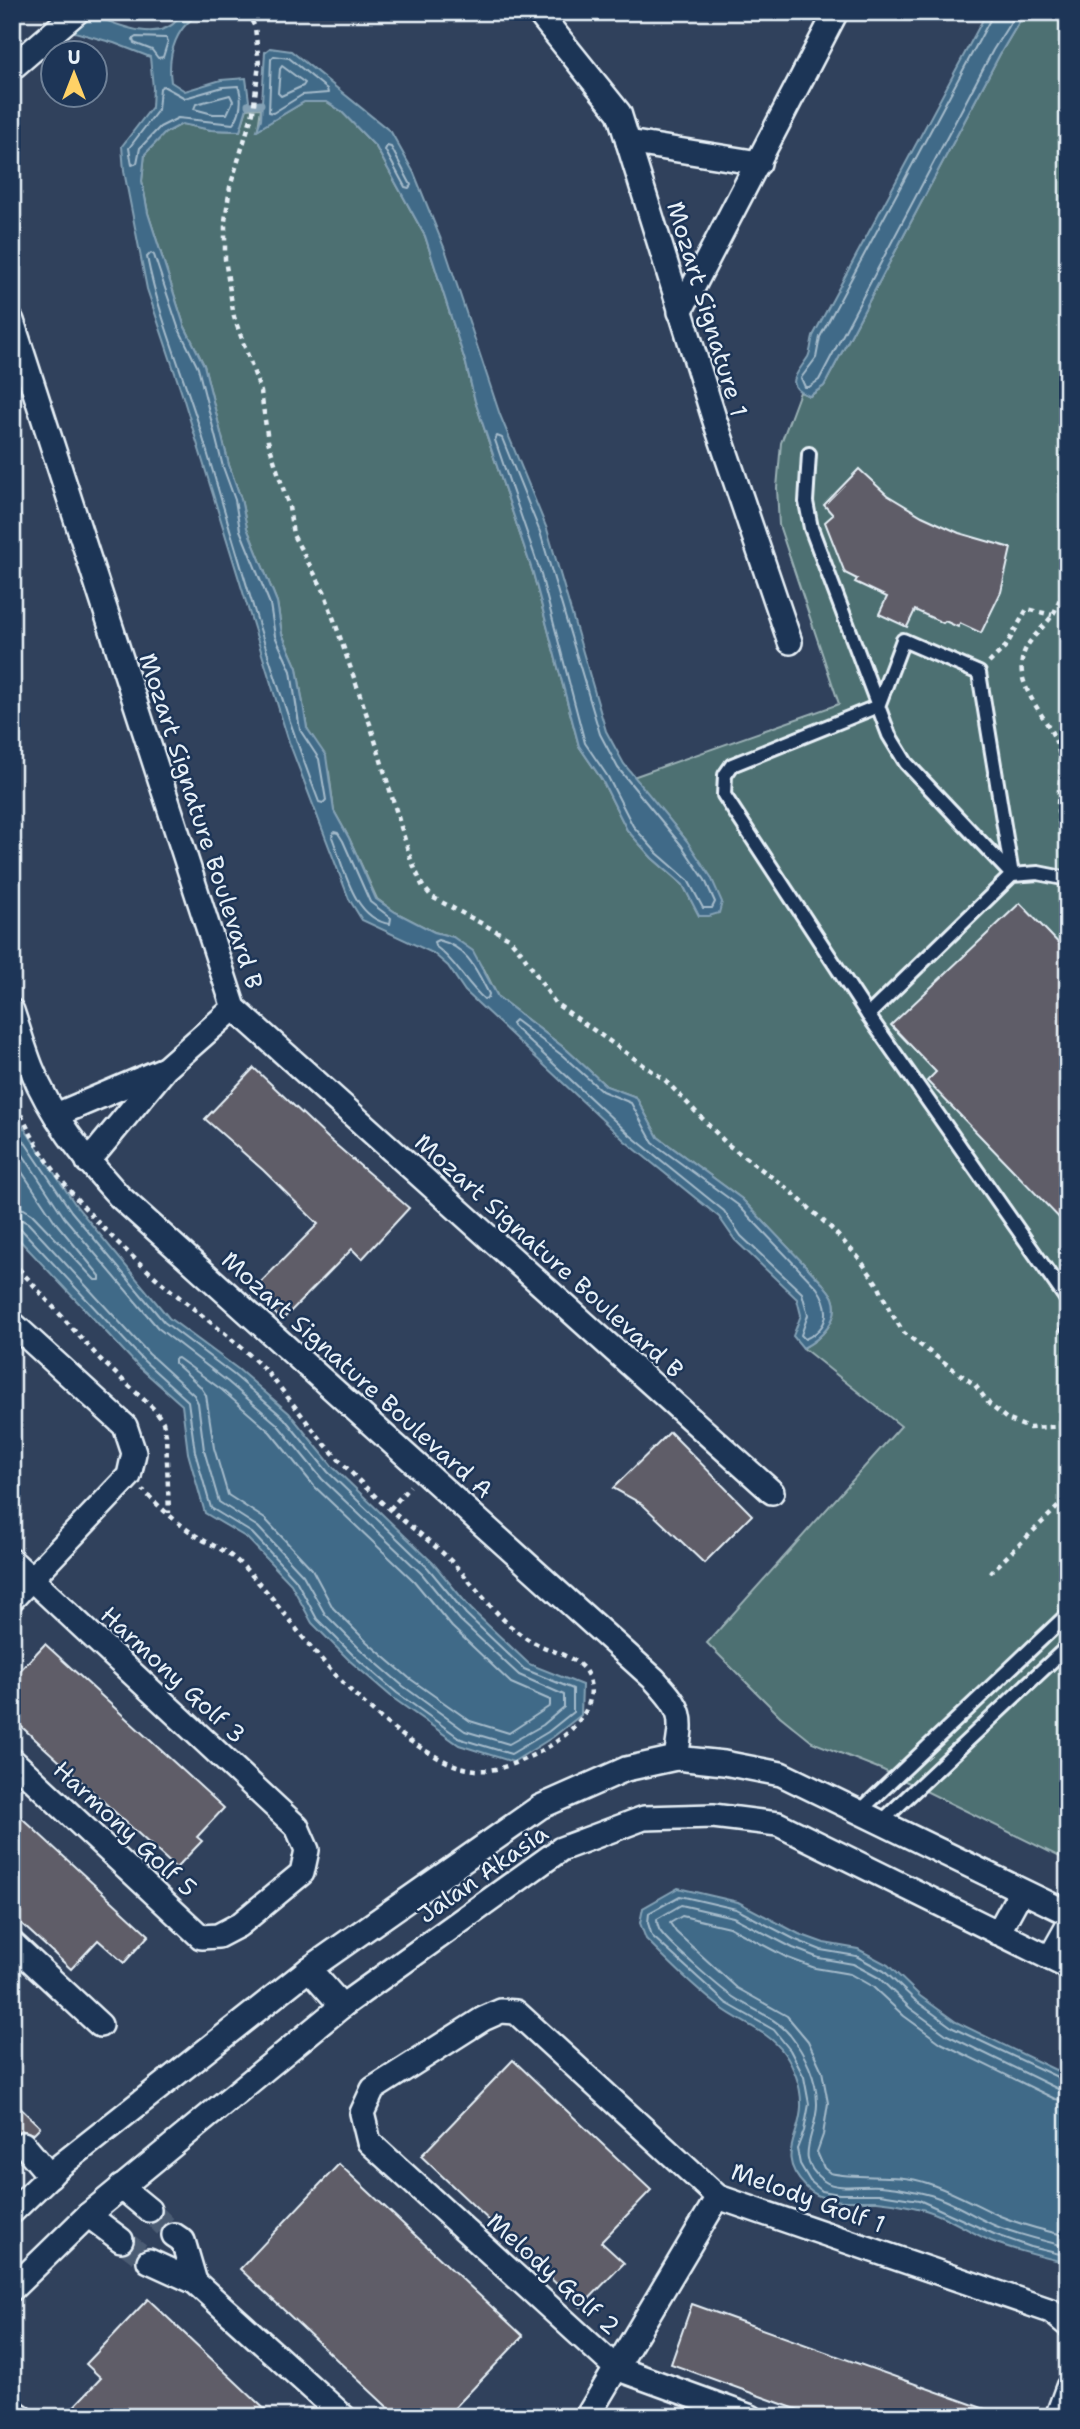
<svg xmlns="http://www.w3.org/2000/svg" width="1080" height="2429" font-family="'Shantell Sans',sans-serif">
<rect width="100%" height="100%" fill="#30415c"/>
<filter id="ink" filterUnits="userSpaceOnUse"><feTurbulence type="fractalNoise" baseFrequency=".0143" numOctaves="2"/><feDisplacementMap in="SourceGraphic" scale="14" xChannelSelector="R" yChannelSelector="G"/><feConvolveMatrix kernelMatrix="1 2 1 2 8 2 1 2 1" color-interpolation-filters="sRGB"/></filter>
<g filter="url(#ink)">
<path fill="#4d7072" stroke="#9ab0b5" stroke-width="2" d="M1025 12H1068V1861L883 1770 812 1742 780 1716 707 1643 901 1426 803 1348C820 1339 841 1320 833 1298 831 1293 826 1288 823 1284L742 1199 658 1137 636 1097 606 1086 567 1050 498 997 484 969 453 937 434 932 395 912 377 899 349 838 334 811 329 772 307 728 297 668 282 634 277 602 247 528 241 499 229 465 204 365 184 325 148 213 142 181 145 154 165 133 182 124 211 130 240 131 247 109 261 108 258 129 304 102H327L341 111 376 147 425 236 466 364 475 401 533 573 579 746 602 780 627 830 652 858 683 885 699 915 687 841 633 777 839 704 779 525 777 488 781 443 800 392 810 396 824 386 1000 54Z"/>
<g fill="#416b88" stroke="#84a1b5" stroke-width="2">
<path d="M86 12C112 23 165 49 182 12H205C176 23 167 54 171 82L185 91 221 80 246 78 249 101 240 131 211 130 182 124 165 133 145 154 142 181 148 213 184 325 204 365 229 465 241 499 247 528 277 602 282 634 297 668 307 728 326 756 334 811 349 838 376 899 395 912 434 932 453 937 473 951 498 997 567 1050 606 1086 636 1097 658 1137 742 1199 823 1284C826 1288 831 1293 833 1298 841 1320 820 1339 803 1348L793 1336 801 1315 797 1299 735 1240 719 1217 625 1141 465 991 448 966 433 953 362 920 349 899 289 742 183 397 147 289 124 171 122 146 152 107 153 88 150 57 114 43 71 31Z"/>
<path d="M987 12H1025L1000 54 824 386 809 396C782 385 798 373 808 357 811 351 811 343 813 336Z"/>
<path d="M270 48 291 51 391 132 414 173 446 252 500 415 547 529 606 731 624 764 687 841 711 877 722 902 719 913 709 916H699L683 885 652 858 627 830 602 780 579 746 533 573 475 401 466 364 425 236 376 147 341 111 327 102H304L257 130 261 119 265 52Z"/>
<path d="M12 1110 77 1207 169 1318 238 1369 289 1413 333 1467 433 1563 471 1609 529 1664 582 1685 581 1715 553 1737 513 1762 459 1745 393 1698 350 1661 312 1623 291 1584 247 1538 205 1513 188 1453 182 1405 138 1366 12 1232Z"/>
<path d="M678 1888 738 1902 799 1934 824 1943 858 1949 888 1965 920 1996 956 2022 1068 2076V2263C1042 2257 1016 2251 991 2241 966 2230 941 2212 913 2207 901 2204 889 2202 877 2201 852 2200 825 2206 806 2187 773 2154 803 2136 801 2103 801 2086 794 2067 784 2053 768 2030 742 2024 720 2007 694 1987 670 1963 646 1939L640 1923 643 1908Z"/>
</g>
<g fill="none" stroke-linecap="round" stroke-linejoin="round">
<g stroke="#a5bbcb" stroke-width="2">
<path d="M992 12 991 18 820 337 816 358 801 378 805 387H809L819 380 993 50 1017 12"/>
<path d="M136 37 166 38 168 41 163 57 158 58 152 50 134 43 133 39Z"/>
<path d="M274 56 289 58 327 89 328 93 302 95 273 113 269 112 271 59Z"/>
<path d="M282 66 305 83 303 86 281 96 278 93 280 69Z"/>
<path d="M163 86 185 98 223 87 238 86C243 98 241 114 233 124L178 118 160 127 140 148 137 163 132 165 129 148 158 110 160 88Z"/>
<path d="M230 95 233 101 227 114H213L194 109 196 104Z"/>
<path d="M387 146 391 147 411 185 409 188 405 187 385 150Z"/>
<path d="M151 253 154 255 178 327 198 368 223 467 235 500 240 530 270 604 275 636 291 671 300 730 319 759 326 800 323 803 319 802C273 682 239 558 202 435 184 376 159 318 147 257Z"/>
<path d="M497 436 502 438 540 532 600 734 618 768 682 846 705 880 715 902 712 908H703L688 880 657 853 633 826 608 777 585 743 540 571 495 440Z"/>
<path d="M334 832 338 833 343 841 370 902 391 918 390 924C353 919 344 867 332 837Z"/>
<path d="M438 940C467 947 476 969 489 994L488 998 484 999C465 982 455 960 435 946L434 942Z"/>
<path d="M515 1020 563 1056 602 1091 631 1103 653 1143 738 1205 817 1288C831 1308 830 1328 805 1339L801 1335 808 1315 802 1293 741 1236 724 1211 630 1135 513 1026 512 1023Z"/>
<path d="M12 1123 71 1211 164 1322 234 1375 284 1418 328 1472 428 1568 466 1614 524 1669 573 1689V1712L548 1732 511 1754 461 1739 397 1693 354 1656 317 1619 296 1580 252 1533 211 1508 195 1452 188 1401 143 1360 22 1230 12 1226"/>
<path d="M12 1138 64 1217 158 1328 228 1382 277 1424 322 1479 422 1574 460 1620 519 1675 564 1695V1707L543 1725 509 1744 465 1731 403 1686 360 1649 325 1614 303 1575 258 1527 219 1502 204 1450 198 1403 194 1395 149 1354 28 1223 20 1219 12 1218"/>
<path d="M12 1157 56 1223 100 1276V1280H95L32 1214 24 1209 12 1207"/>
<path d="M178 1358 222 1390 270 1432 314 1486 414 1581 452 1627 511 1683 550 1700V1706L509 1733 470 1721 409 1678 367 1642 333 1608 312 1569 265 1519 228 1495 214 1448 206 1395 200 1386 175 1363V1359Z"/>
<path d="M1068 2082 953 2028 916 2001 884 1971 856 1956 821 1950 796 1940 736 1909 680 1896 649 1913 648 1923 652 1936 726 2003 774 2030 790 2050 804 2077 809 2104 804 2131 797 2149 800 2164 810 2181 822 2191 839 2194H880L919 2200 994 2234 1031 2247 1068 2256"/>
<path d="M1068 2090 1058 2089 947 2035 910 2008 879 1978 853 1964 819 1958 793 1948 733 1917 681 1905 657 1919C657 1923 657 1925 659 1929 664 1940 721 1989 733 1997 753 2010 775 2017 790 2035 805 2054 817 2079 817 2103 818 2133 791 2158 824 2181 838 2191 865 2184 881 2186 894 2187 906 2189 918 2192 946 2197 971 2215 996 2226 1019 2235 1044 2241 1068 2247"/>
<path d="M1068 2101 1055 2099 941 2043 904 2016 873 1987 850 1974 815 1968 788 1958 729 1927 682 1916 670 1923 676 1932 737 1988 787 2016 808 2041 822 2071 828 2103 823 2135 817 2152 824 2168 830 2173C861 2180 895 2172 927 2183 952 2191 976 2205 1000 2216 1022 2225 1045 2231 1068 2236"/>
</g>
<path stroke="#84a1b5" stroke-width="7" d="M248 105 261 104"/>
</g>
<g fill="#5e5d68" stroke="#e8f1f8" stroke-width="2">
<path d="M859 469 887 495 922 516 959 533 1011 548 1001 592 981 633 960 623 958 627 945 621 943 623 915 610 907 627 879 614 887 597 855 582 857 579 845 573 825 522 833 515 824 505Z"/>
<path d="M1020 903 1068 953V1227L927 1081 936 1072 891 1025Z"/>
<path d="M254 1068 328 1138 409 1208 362 1259 352 1249 282 1320 252 1291 318 1224 263 1170 205 1119Z"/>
<path d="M670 1432 752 1515 704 1563 642 1504 613 1488Z"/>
<path d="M45 1644 224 1808 197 1837 202 1841 176 1868 12 1718V1679Z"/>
<path d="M12 1809 149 1935 124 1963 98 1940 71 1969 12 1915Z"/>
<path d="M513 2060 651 2190 601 2242 624 2263 581 2307 421 2156Z"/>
<path d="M12 2100 40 2127 33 2134 21 2130 12 2136Z"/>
<path d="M339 2164 523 2336 446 2417H398L240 2269Z"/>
<path d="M148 2299 273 2417H64L101 2378 86 2364Z"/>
<path d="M692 2304 999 2414V2417H818L671 2364Z"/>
</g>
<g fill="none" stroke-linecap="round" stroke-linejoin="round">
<g stroke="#4c5b73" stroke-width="23" stroke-dasharray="23 11" stroke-linecap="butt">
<path d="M149 2210 174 2235"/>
<path d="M121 2240 149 2261"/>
</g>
<defs>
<g id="service">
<path d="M809 454 806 502 811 528 889 735 906 763 1012 875"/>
<path d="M1012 875 979 673 903 640 878 706 732 765 725 775 724 795 868 1015 1068 1301"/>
<path d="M868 1015 1012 875 1038 873 1068 879"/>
<path d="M859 1812 1068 1614"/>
<path d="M881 1822 1068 1646"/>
</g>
<g id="minor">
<path d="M538 12 619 113 714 418 790 642"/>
<path d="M12 68 77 12"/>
<path d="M628 142 759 163"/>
<path d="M680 312 836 12"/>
<path d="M12 321 234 1008 772 1492"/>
<path d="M12 1011C18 1029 24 1049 31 1067 50 1116 84 1157 119 1196L654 1679C684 1712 683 1715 676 1758"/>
<path d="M56 1115 162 1070"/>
<path d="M88 1162 165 1069 234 1008"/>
<path d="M12 1323 125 1426 134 1453 129 1476 12 1599"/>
<path d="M12 1561 297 1827 307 1850 302 1873 239 1925 218 1936 201 1937 12 1760"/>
<path d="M998 1933 1021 1891"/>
<path d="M12 1943 100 2025"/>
<path d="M1050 1958 1068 1926"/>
<path d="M309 1969 342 2006"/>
<path d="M23 2144 50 2176"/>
<path d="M121 2187 149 2210"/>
<path d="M12 2212 60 2166 309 1969 540 1807 626 1769 676 1758 724 1763 781 1774 1068 1913"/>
<path d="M88 2215 121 2240"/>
<path d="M174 2235 183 2241 195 2282"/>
<path d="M149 2261 195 2282 344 2417"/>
<path d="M12 2289 88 2215 342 2006 561 1849 644 1818 713 1816 778 1824 1068 1967"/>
<path d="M12 2410 22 2417"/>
<path d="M587 2417 718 2197"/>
<path d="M751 2417 616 2368 369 2142 362 2113 373 2089 483 2019 501 2011 516 2012 718 2197 1051 2311 1068 2325"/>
<path d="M1057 2417 1068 2387"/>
</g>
</defs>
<use href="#service" stroke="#e8f1f8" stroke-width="18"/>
<use href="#minor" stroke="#e8f1f8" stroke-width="28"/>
<g stroke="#e8f1f8" stroke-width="4.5" stroke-dasharray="5 5" stroke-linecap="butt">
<path d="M247 12 255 27 259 64 253 112 230 187 225 221V259L234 317 261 392 268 441 289 507 293 535 324 591 371 727 410 857 422 885 432 897 509 938 522 953 555 1003 665 1080 727 1144 788 1189 830 1227 858 1257 878 1285 890 1311 904 1333 975 1385 990 1405 1007 1419 1029 1428 1068 1426"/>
<path d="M1068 571C1063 585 1060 604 1052 616 1041 631 1025 641 1022 660 1017 692 1050 718 1058 748 1067 781 1047 811 1068 842"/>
<path d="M989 663 1006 646 1027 609 1052 615"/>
<path d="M1066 840 1068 854"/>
<path d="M12 1097C21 1114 29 1132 39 1148 70 1197 111 1238 154 1276 187 1305 223 1330 254 1359 284 1388 305 1423 333 1453 350 1472 369 1491 389 1509 409 1526 431 1541 450 1560 470 1580 487 1604 508 1624 517 1632 526 1639 537 1644 555 1653 583 1658 589 1679 600 1715 558 1744 529 1757 498 1771 479 1776 447 1762 392 1737 339 1682 301 1635 280 1608 261 1582 235 1559 222 1548 206 1543 192 1533 175 1521 158 1506 143 1490"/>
<path d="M12 1261 100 1359 155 1410 163 1422 166 1435 169 1513"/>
<path d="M12 1271 17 1266"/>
<path d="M1063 1317 1061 1329 1068 1338"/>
<path d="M390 1509 410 1486"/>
<path d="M990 1573 1068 1497"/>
</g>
<use href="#service" stroke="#1d3557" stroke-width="12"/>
<use href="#minor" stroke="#1d3557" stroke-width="23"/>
</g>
</g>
<g text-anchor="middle" stroke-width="5" stroke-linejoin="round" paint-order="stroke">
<g font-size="24" fill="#e8f1f8" stroke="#1d3557">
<text transform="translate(707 309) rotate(73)" y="8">Mozart Signature 1</text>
<text transform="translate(201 821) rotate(72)" y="8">Mozart Signature Boulevard B</text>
<text transform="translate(549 1256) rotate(42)" y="8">Mozart Signature Boulevard B</text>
<text transform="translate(357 1375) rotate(42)" y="8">Mozart Signature Boulevard A</text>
<text transform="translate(173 1675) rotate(43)" y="8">Harmony Golf 3</text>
<text transform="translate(125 1829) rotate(43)" y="8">Harmony Golf 5</text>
<text transform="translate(483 1874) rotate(-35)" y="8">Jalan Akasia</text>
<text transform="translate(808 2198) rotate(20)" y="8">Melody Golf 1</text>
<text transform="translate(553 2274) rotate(42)" y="8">Melody Golf 2</text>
</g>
</g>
<rect width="1080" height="2429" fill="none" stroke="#1d3557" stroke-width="42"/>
<rect x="21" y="21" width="1038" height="2387" fill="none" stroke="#e8f1f8" stroke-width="2.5" filter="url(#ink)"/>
<g transform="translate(74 74)"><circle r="33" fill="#1d3557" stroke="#6e8097" stroke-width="2"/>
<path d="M0-5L12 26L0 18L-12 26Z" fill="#ffd166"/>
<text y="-10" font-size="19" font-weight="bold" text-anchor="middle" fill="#e8f1f8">U</text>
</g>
</svg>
